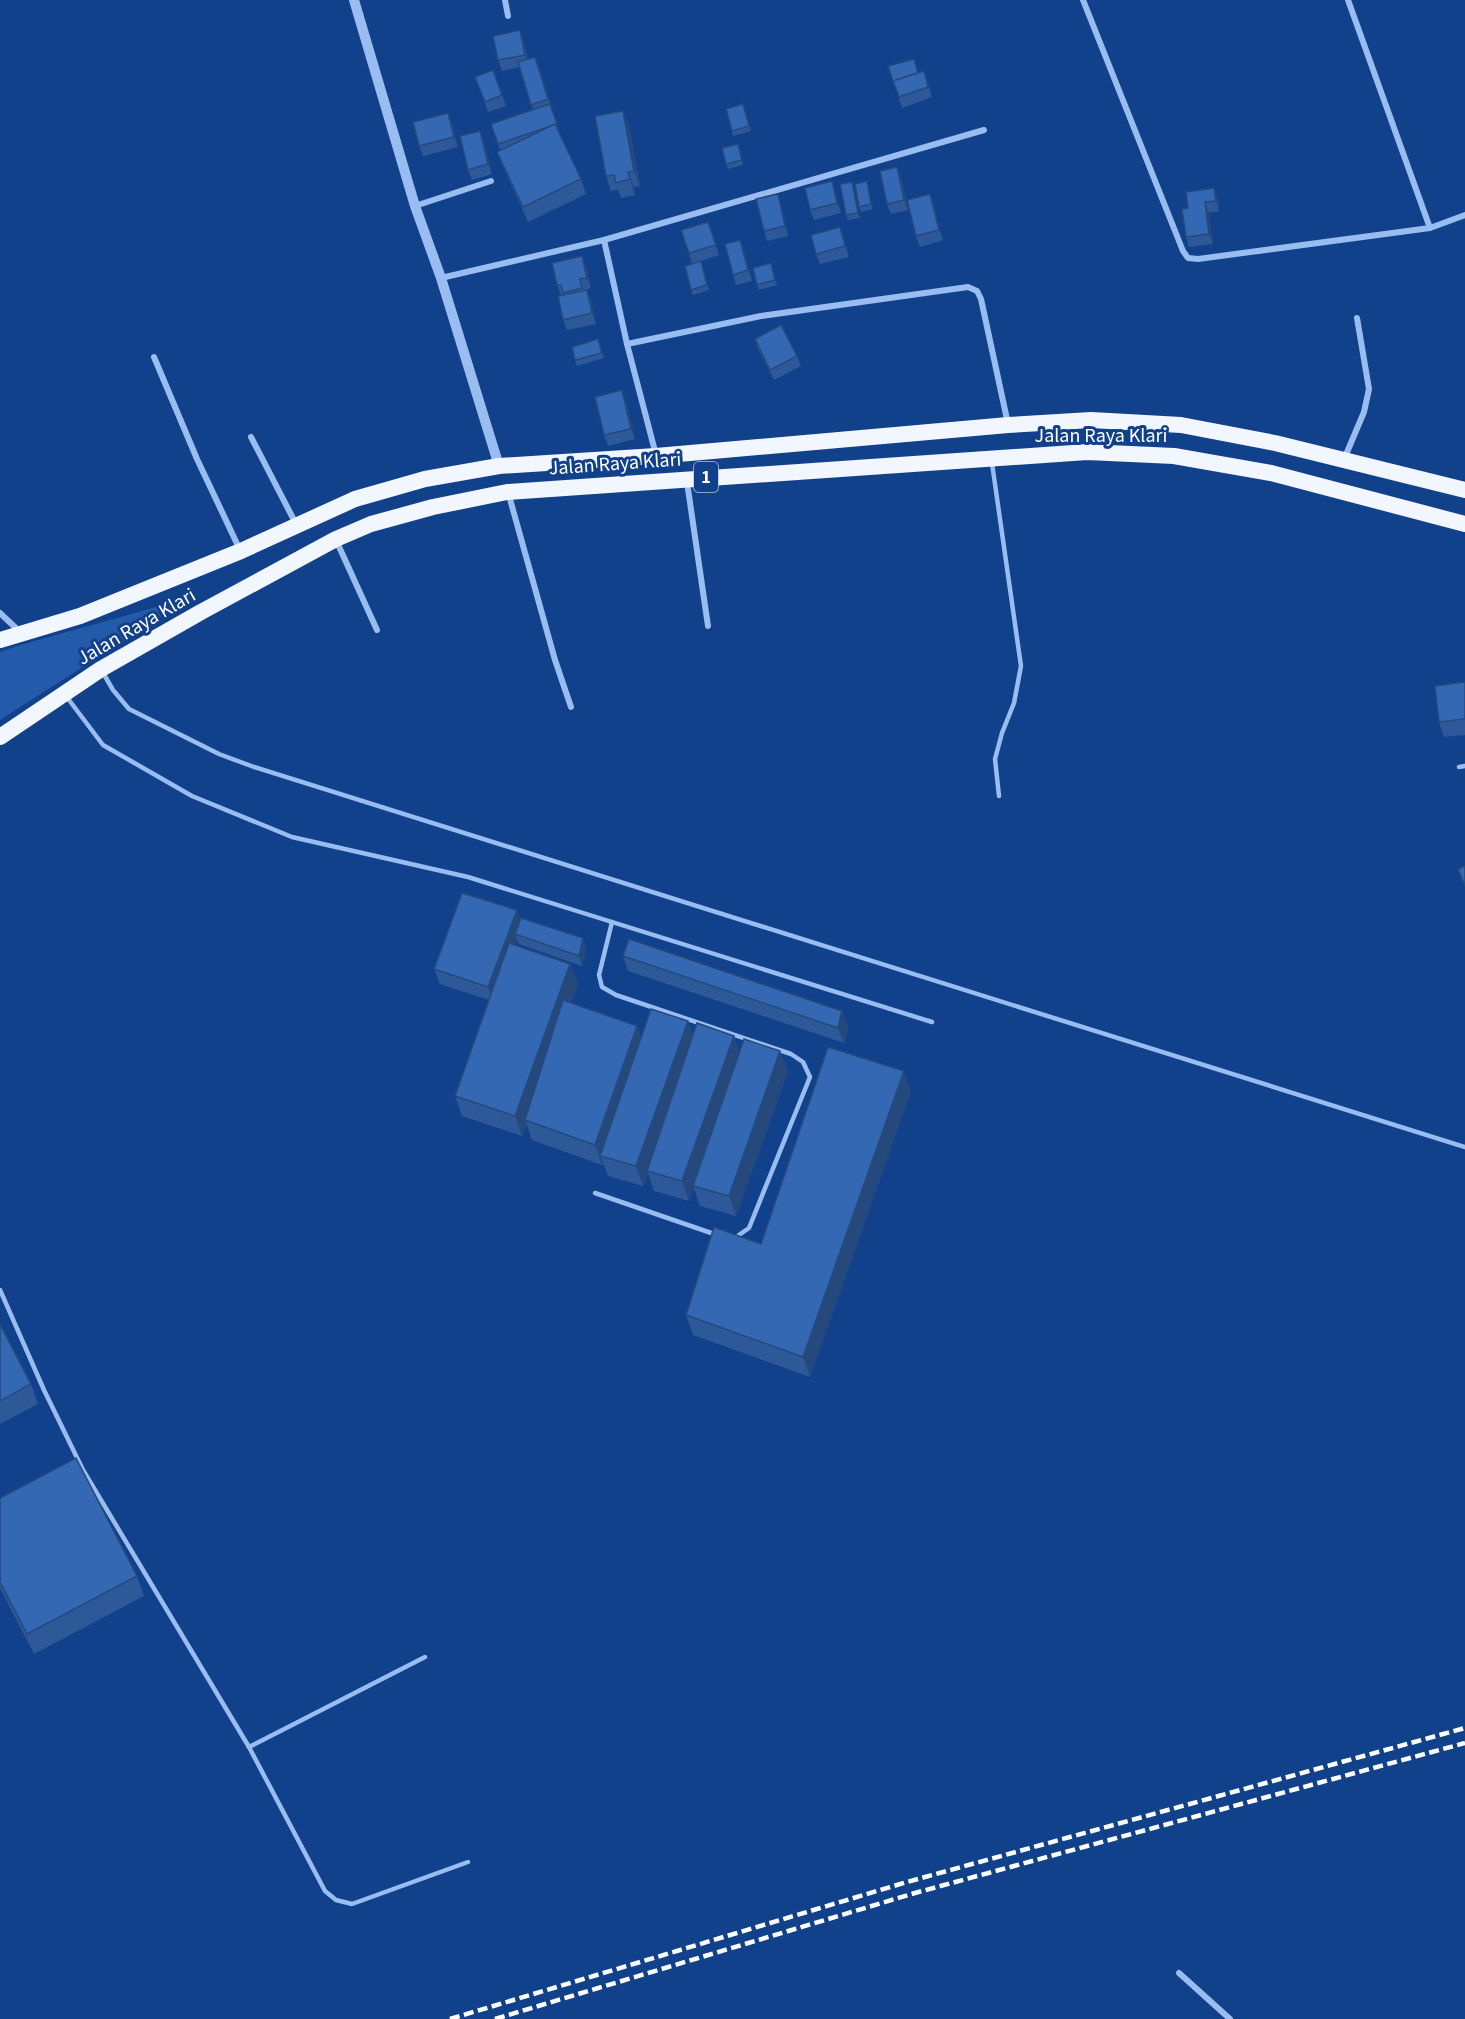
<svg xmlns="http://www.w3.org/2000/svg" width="1465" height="2019" font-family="'Source Sans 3',sans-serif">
<rect width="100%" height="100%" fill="#12418b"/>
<path fill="#245aaa" d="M192 597 0 720V652L24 644Z"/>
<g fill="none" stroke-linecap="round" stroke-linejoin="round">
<g stroke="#99bdf1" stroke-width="4.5">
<path d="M992 463 1021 666 1014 703 1002 733 995 759 999 796"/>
<path d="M102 671 113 690 129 709 219 754 254 767 1465 1147"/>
<path d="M66 696 103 745 192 796 292 837 468 877 932 1022"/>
<path d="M1459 767 1465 766"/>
<path d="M612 922 599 975 602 987 616 995 791 1054 803 1062 810 1077 749 1228 736 1237"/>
<path d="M595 1193 717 1235"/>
<path d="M0 1290 44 1390 83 1470 249 1747 325 1891 336 1900 352 1904 468 1862"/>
<path d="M249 1747 425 1657"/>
</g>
<g stroke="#99bdf1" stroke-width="6">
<path d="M505 0 508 16"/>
<path d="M1083 0 1183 251 1188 258 1198 259 1430 228 1465 215"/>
<path d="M1348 0 1430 228"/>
<path d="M415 206 491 181"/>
<path d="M604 240 627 344 656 455"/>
<path d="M441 278 604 240 984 130"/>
<path d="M627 344 761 316 968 287 977 291 981 299 1008 424"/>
<path d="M154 357 197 459 240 550"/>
<path d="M251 437 296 524"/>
<path d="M1345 457 1364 412 1369 389 1357 318"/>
<path d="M687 482 708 626"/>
<path d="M508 492 555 660 571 707"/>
<path d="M336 540 377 630"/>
<path d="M0 613 19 631"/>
<path d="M1179 1973 1230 2019"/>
</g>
<path stroke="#99bdf1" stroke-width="10" d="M354 0 415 206 441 278 499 466"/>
<g stroke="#f1f6ff" stroke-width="16">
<path d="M0 640 80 616 241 551 355 499 425 479 499 466 656 456 1008 425 1091 420 1181 425 1275 443 1465 490"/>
<path d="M0 737 101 669 201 612 336 539 371 524 433 507 507 492 1087 452 1174 456 1271 473 1465 524"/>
</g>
<g stroke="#fff" stroke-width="4.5" stroke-dasharray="10 4.5" stroke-linecap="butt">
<path d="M450 2019 907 1882 1465 1728"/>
<path d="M495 2019 915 1893 1465 1743"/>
</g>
</g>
<g fill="#2e5999">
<path d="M523 40 528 59 539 67 560 134 581 179 586 194 528 222 503 167 497 152 500 150 491 124 533 109 519 67 502 71 498 60Z"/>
<path d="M493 70 506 106 488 112 475 77Z"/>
<path d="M918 73 927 81 932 97 902 108 895 86Z"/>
<path d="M743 104 751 131 733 136 732 131Z"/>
<path d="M452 123 458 147 423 156 419 146Z"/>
<path d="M629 126 640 186 634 187 635 195 621 198 618 190 611 191 606 176Z"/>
<path d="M480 131 484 141 492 174 472 180 468 170Z"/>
<path d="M740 149 743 165 728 169 726 164Z"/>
<path d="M897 167 901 177 908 210 891 214 887 204Z"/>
<path d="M832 181 841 213 814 220 810 210Z"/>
<path d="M867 181 873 209 861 212 859 207Z"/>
<path d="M852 182 860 218 848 220 846 215Z"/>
<path d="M778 194 781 204 788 236 767 241 764 231Z"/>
<path d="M930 194 943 240 920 247 916 236Z"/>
<path d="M1218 198 1219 211 1209 213 1213 244 1189 247 1186 237 1188 208Z"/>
<path d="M708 222 719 255 692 264 689 253Z"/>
<path d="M840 227 849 257 820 264 816 254Z"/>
<path d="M740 240 744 250 752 281 736 285 733 275Z"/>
<path d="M701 261 709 290 693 295 691 290Z"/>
<path d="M586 266 591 288 584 290 591 300 596 324 567 330 563 320 561 295 557 285Z"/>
<path d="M772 269 777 285 759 290 757 285Z"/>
<path d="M755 339 797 356 801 366 774 380 758 349Z"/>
<path d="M600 344 604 358 577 366 575 360Z"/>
<path d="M626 400 635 439 608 446 604 435Z"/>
<path d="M1465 682V735L1444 737 1439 722Z"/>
<path d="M521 919 583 938 586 948 582 966 519 944 517 940 515 945 570 964 578 984 571 1003 637 1026 641 1037 693 1036 740 1051 788 1071 736 1216 700 1206 694 1188 689 1201 654 1191 648 1173 643 1186 608 1176 603 1163 602 1165 532 1140 527 1125 522 1136 462 1116 455 1096 489 1000 440 984 434 969Z"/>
<path d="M623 956 842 1011 848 1027 844 1043 628 971Z"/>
<path d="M911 1091 810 1377 693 1335 686 1315 761 1244Z"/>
<path d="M0 1324 31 1384 38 1404 0 1424Z"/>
<path d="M0 1498 137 1576 144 1596 34 1654 0 1588Z"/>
</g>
<g fill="#25497d">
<path d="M520 30 523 40 529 65 525 55Z"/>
<path d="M623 111 629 126 640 186 634 171Z"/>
<path d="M448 113 452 123 458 147 454 137Z"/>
<path d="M480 131 484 141 492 174 488 164Z"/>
<path d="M897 167 901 177 908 210 904 200Z"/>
<path d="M628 172 634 187 635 195 630 179Z"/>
<path d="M832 181 835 191 841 213 837 203Z"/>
<path d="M867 181 869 187 873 209 871 204Z"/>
<path d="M852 182 854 187 860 218 858 213Z"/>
<path d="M1214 188 1218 198 1219 211 1216 201Z"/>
<path d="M778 194 781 204 788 236 785 226Z"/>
<path d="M930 194 934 204 943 240 939 230Z"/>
<path d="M1205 202 1209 213 1213 244 1209 234Z"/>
<path d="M840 227 844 237 849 257 845 246Z"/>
<path d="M740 240 744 250 752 281 748 270Z"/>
<path d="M582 256 586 266 591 288 587 278Z"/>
<path d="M587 290 591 300 596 324 592 313Z"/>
<path d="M622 390 626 400 635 439 631 429Z"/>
<path d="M517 910 523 925 515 934 517 940 493 1002 488 987Z"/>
<path d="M583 938 586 948 582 966 579 956Z"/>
<path d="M570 964 578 984 528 1121 525 1120 527 1125 522 1136 515 1116Z"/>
<path d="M842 1011 848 1027 844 1043 838 1028Z"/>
<path d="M688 1021 695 1041 647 1171 648 1173 643 1186 636 1166Z"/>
<path d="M637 1026 645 1046 600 1156 603 1163 602 1165 595 1145Z"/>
<path d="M734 1036 741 1056 693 1186 694 1188 689 1201 682 1181Z"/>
<path d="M780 1051 788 1071 736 1216 729 1196Z"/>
<path d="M904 1071 911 1091 810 1377 803 1357Z"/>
</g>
<g fill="#3568b2" stroke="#25497d" stroke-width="1.5">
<path d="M520 30 525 55 498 60 493 36Z"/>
<path d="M535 57 548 99 531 105 518 62Z"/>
<path d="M914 59 918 73 893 81 888 66Z"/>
<path d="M493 70 502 95 485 102 475 77Z"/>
<path d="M924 71 928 87 899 97 893 81Z"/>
<path d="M550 104 557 124 498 144 491 124Z"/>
<path d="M743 104 749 126 732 131 726 109Z"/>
<path d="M623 111 634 171 628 172 630 179 616 183 614 175 606 176 595 116Z"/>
<path d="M448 113 454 137 419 146 413 122Z"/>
<path d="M555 124 581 179 523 207 497 152Z"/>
<path d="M480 131 488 164 468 170 460 136Z"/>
<path d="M738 144 742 160 726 164 722 148Z"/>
<path d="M897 167 904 200 887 204 880 171Z"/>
<path d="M832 181 837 203 810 210 805 188Z"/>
<path d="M867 181 871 204 859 207 855 184Z"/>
<path d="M852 182 858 213 846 215 840 184Z"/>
<path d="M1214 188 1216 201 1205 202 1209 234 1186 237 1182 209 1188 208 1186 192Z"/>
<path d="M778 194 785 226 764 231 756 199Z"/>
<path d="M930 194 939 230 916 236 907 200Z"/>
<path d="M708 222 716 245 689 253 681 230Z"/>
<path d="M840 227 845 246 816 254 811 235Z"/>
<path d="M740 240 748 270 733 275 725 244Z"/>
<path d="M582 256 587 278 580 279 582 288 563 293 561 285H557L552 263Z"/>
<path d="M701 261 707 285 691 290 685 266Z"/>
<path d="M771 263 775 280 757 285 753 268Z"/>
<path d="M587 290 592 313 563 320 558 296Z"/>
<path d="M781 325 797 356 770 370 755 339Z"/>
<path d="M598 339 602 353 575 360 572 347Z"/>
<path d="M622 390 631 429 604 435 595 397Z"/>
<path d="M1465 682V719L1439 722 1435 686Z"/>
<path d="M1465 866V886L1458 869Z"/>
<path d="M462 893 517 910 488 987 434 969Z"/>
<path d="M521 918 583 938 579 956 515 934Z"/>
<path d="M629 939 842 1011 838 1028 623 956Z"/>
<path d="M509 943 570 964 515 1116 455 1096Z"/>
<path d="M563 1000 637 1026 595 1145 525 1120Z"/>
<path d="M651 1009 688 1021 636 1166 600 1156Z"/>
<path d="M697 1023 734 1036 682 1181 647 1171Z"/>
<path d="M744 1039 780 1051 729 1196 693 1186Z"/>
<path d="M828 1047 904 1071 803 1357 686 1315 714 1227 761 1244Z"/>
<path d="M0 1324 31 1384 0 1401Z"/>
<path d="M76 1458 137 1576 27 1634 0 1582V1498Z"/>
</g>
<g text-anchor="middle" stroke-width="6" stroke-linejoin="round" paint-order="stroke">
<rect fill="#12418b" stroke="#b8c6dc" stroke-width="1.5" x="694" y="462" width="24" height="30" rx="4.5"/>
<g font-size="18" font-weight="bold" fill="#fff">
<text x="706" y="483">1</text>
</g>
<g font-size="20" fill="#fff" stroke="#12418b">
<text x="1101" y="442">Jalan Raya Klari</text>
<text transform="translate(615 463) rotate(-4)" y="7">Jalan Raya Klari</text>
<text transform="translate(136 626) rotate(-30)" y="7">Jalan Raya Klari</text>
</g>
</g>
</svg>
